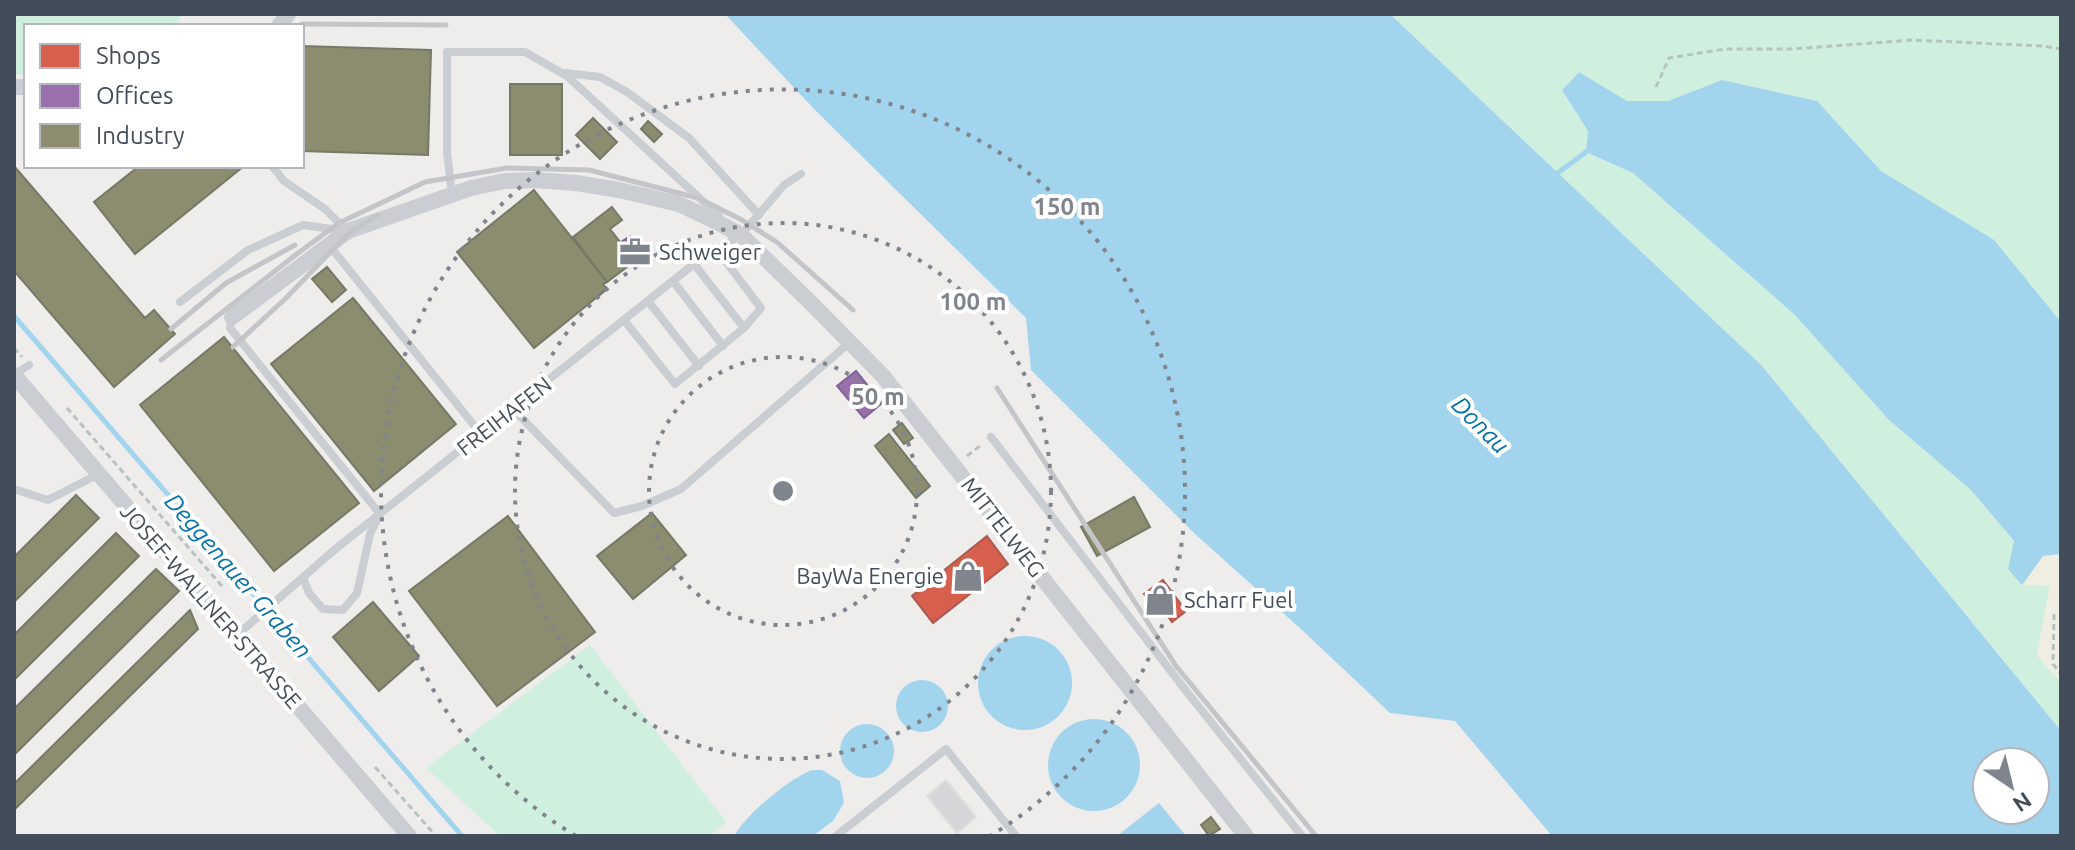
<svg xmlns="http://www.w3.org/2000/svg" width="2075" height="850" font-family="Ubuntu,sans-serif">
<rect width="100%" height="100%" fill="#eeedec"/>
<g fill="#cfefdf">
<path d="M14 14 26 15 181 14 178 26H26V75L14 74Z"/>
<path d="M1390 14H2061V322L1994 241 1881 171 1816 101 1722 80 1668 101H1627L1579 72 1562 90 1588 131 1586 152 1633 173 1796 315 1889 420 1970 489 2014 542 2008 569 2022 584 2050 586 2037 655 2061 683V731L1762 366Z"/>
<path d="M590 645 726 822 710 836H500L426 768Z"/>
</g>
<path fill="#f0ede2" d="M2061 554V683L2037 655 2050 586 2022 585 2044 556Z"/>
<g fill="#a2d4ee" fill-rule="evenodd">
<path d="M725 14H1390L1762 366 2061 731V836H1552L1455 721 1390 713 1302 630 1194 533 1031 370 1026 318 814 109ZM2035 762V810H1987V762Z"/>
<path d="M1579 72 1627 101H1668L1722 80 1817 101 1881 171 1994 240 2061 322V554L2043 556 2022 585 2008 569 2014 541 1970 489 1889 420 1795 315 1633 173 1586 152 1588 131 1562 90Z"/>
<circle cx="1025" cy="683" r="47"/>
<circle cx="922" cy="706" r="26"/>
<circle cx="1094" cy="765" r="46"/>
<circle cx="867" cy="751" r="27"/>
<path d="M812 770H822L840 781 844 803 833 821 813 836H734C746 814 789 779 812 770Z"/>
<path d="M1159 803 1186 836H1117Z"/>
</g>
<g fill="#d6604d" stroke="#aa5a51" stroke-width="2">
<path d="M987 536 1008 564 933 623 912 596Z"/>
<path d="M1163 580 1186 611 1172 622 1164 611 1158 612 1144 594Z"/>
</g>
<g fill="#9970ab" stroke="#7f6593" stroke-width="2">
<path d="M630 236 642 253 634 259 621 242Z"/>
<path d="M856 371 882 403 864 418 837 386Z"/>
</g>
<g fill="#8c8c6e" stroke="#767968" stroke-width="2">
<path d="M302 46 431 50 428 155 302 151Z"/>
<rect x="510" y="84" width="52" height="71"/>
<path d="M593 118 617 142 600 159 576 135Z"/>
<path d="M648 121 662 134 654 142 641 129Z"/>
<path d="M14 166 145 318 154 310 175 334 114 387 14 271Z"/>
<path d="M139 166H244L135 254 94 202Z"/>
<path d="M534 190 607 282 603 284 607 289 534 348 457 252Z"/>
<path d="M612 207 622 220 610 229 635 261 607 282 573 237Z"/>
<path d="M327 267 346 290 332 302 312 279Z"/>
<path d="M353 298 456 424 374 491 271 364Z"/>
<path d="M224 337 359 503 274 571 140 405Z"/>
<path d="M902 423 913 438 904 444 893 430Z"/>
<path d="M889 434 930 486 916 498 875 446Z"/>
<path d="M76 495 99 518 14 602V557Z"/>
<path d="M1134 497 1150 527 1097 556 1081 527Z"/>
<path d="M652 513 686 555 633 599 597 556Z"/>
<path d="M508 516 595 632 497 706 409 591Z"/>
<path d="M116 533 139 556 14 680V635Z"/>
<path d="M156 569 179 591 14 755V709Z"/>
<path d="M373 602 419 656 379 691 333 637Z"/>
<path d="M190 610 198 629 14 810V784Z"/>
<path d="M1211 817 1220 829 1209 836 1201 825Z"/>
</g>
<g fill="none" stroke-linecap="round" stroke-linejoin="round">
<g stroke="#a2d4ee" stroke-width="5">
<path d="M1555 175 1586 152"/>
<path d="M14 316 462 836"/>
</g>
</g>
<path fill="#d6d6d8" stroke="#dfdedf" stroke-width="2" d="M946 780 976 817 957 833 927 796Z"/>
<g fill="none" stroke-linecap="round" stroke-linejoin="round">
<g stroke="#b6c3c1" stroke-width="3" stroke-dasharray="6 4" stroke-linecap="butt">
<path d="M1656 87 1669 58 1725 49H1793L1912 40 2042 46 2061 49"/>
<path d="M14 348 22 357"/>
<path d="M67 408 221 585V590"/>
<path d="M967 456 980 446"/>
<path d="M2054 614 2053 664 2061 674"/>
<path d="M375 767 436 836"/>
</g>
<g stroke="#cacdd1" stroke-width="8">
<path d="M565 73 600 77 627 92 689 138 759 215"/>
<path d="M272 166 284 181 325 209 347 231"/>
<path d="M452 195 447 152V52H525L567 76 719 216"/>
<path d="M329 245 481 434"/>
<path d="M694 264 744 328"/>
<path d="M673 281 723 346"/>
<path d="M648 301 699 366"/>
<path d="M180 302 248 250 303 225 347 231"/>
<path d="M232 317 230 328 380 514 370 534 357 593 343 610 323 609 309 593 303 577"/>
<path d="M624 320 675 384 744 328 761 308 717 250"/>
<path d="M14 375 29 365"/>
<path d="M513 409 614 513 642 506 681 489 849 343"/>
<path d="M991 437 1183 687 1302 836"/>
<path d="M14 489 48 500 91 478 99 475"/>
<path d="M237 635 333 551 694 264 741 235 784 185 801 174"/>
<path d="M836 836 946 749 1016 836"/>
</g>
<g stroke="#cacdd1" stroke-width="16">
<path d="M279 26 288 14"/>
<path d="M14 87H26"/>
<path d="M232 317 348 231 471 188 505 181 535 180 576 183 619 190 679 204 715 221 741 235 811 303 883 376 1246 836"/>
<path d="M14 375 409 836"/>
</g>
<g stroke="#c4c5c8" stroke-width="5">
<path d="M302 24 446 25"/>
<path d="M171 329 226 283 295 245"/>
<path d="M233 347 286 298 347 235 377 215"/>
<path d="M161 360 298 253 339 223 425 182 507 168 589 170 698 198 742 220 778 243 853 310"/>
<path d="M997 388 1176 666 1316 836"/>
</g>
</g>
<g fill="none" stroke="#7f848d" stroke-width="4" stroke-dasharray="4 8">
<circle cx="783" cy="491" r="134"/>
<circle cx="783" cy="491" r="268"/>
<path d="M576 836A402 402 0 1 1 990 836"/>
</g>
<defs>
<symbol id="office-bare" viewBox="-9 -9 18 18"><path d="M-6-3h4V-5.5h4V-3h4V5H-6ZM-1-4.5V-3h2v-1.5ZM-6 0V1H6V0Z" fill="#7f848d" stroke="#fff" stroke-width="2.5" paint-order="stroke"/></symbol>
<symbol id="shop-bare" viewBox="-9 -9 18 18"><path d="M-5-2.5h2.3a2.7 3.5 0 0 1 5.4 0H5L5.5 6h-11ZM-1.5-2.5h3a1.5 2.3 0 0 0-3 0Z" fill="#7f848d" stroke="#fff" stroke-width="2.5" paint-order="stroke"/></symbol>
</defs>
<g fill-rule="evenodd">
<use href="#office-bare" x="613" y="230" width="44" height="44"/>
<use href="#shop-bare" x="946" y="554" width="44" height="44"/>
<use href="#shop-bare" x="1138" y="578" width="44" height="44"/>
</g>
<g text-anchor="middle" stroke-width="8" stroke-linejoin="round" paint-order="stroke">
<g font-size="22" fill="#434c5a" stroke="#fff" text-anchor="start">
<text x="659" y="260">Schweiger</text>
<text x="944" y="584" text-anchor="end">BayWa Energie</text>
<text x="1184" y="608">Scharr Fuel</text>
</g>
<g font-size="22" fill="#434c5a" stroke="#fff">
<text transform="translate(504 416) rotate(-38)" y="8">FREIHAFEN</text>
<text transform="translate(1003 527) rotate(52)" y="8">MITTELWEG</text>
<text transform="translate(211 606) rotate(49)" y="8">JOSEF-WALLNER-STRASSE</text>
</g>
<g font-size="24" font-style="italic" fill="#0672aa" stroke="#fff">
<text transform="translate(1480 425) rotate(45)" y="8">Donau</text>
<text transform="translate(238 576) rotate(49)" y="8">Deggenauer Graben</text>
</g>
</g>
<circle cx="783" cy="491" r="12" fill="#7f848d" stroke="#fff" stroke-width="4"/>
<g font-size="24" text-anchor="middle" font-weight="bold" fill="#7f848d" stroke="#fff" stroke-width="8" stroke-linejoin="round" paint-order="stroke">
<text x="1067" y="215">150 m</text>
<text x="973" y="310">100 m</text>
<text x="878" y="405">50 m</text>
</g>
<rect width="2075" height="850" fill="none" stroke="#434c5a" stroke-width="32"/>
<rect x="24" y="24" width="280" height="144" fill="#ffffff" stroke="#b4b7bd" stroke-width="2"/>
<rect x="40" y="44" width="40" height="24" fill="#d6604d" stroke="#b4b7bd" stroke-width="2"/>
<text x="96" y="64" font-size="24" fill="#434c5a">Shops</text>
<rect x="40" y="84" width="40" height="24" fill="#9970ab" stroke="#b4b7bd" stroke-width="2"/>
<text x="96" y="104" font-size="24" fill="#434c5a">Offices</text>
<rect x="40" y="124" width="40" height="24" fill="#8c8c6e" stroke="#b4b7bd" stroke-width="2"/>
<text x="96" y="144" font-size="24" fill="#434c5a">Industry</text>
<g transform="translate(2011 786) rotate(145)"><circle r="38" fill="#ffffff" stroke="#b4b7bd" stroke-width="2"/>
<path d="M0-6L14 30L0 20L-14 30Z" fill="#7f848d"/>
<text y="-12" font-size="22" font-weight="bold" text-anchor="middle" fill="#434c5a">N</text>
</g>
</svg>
